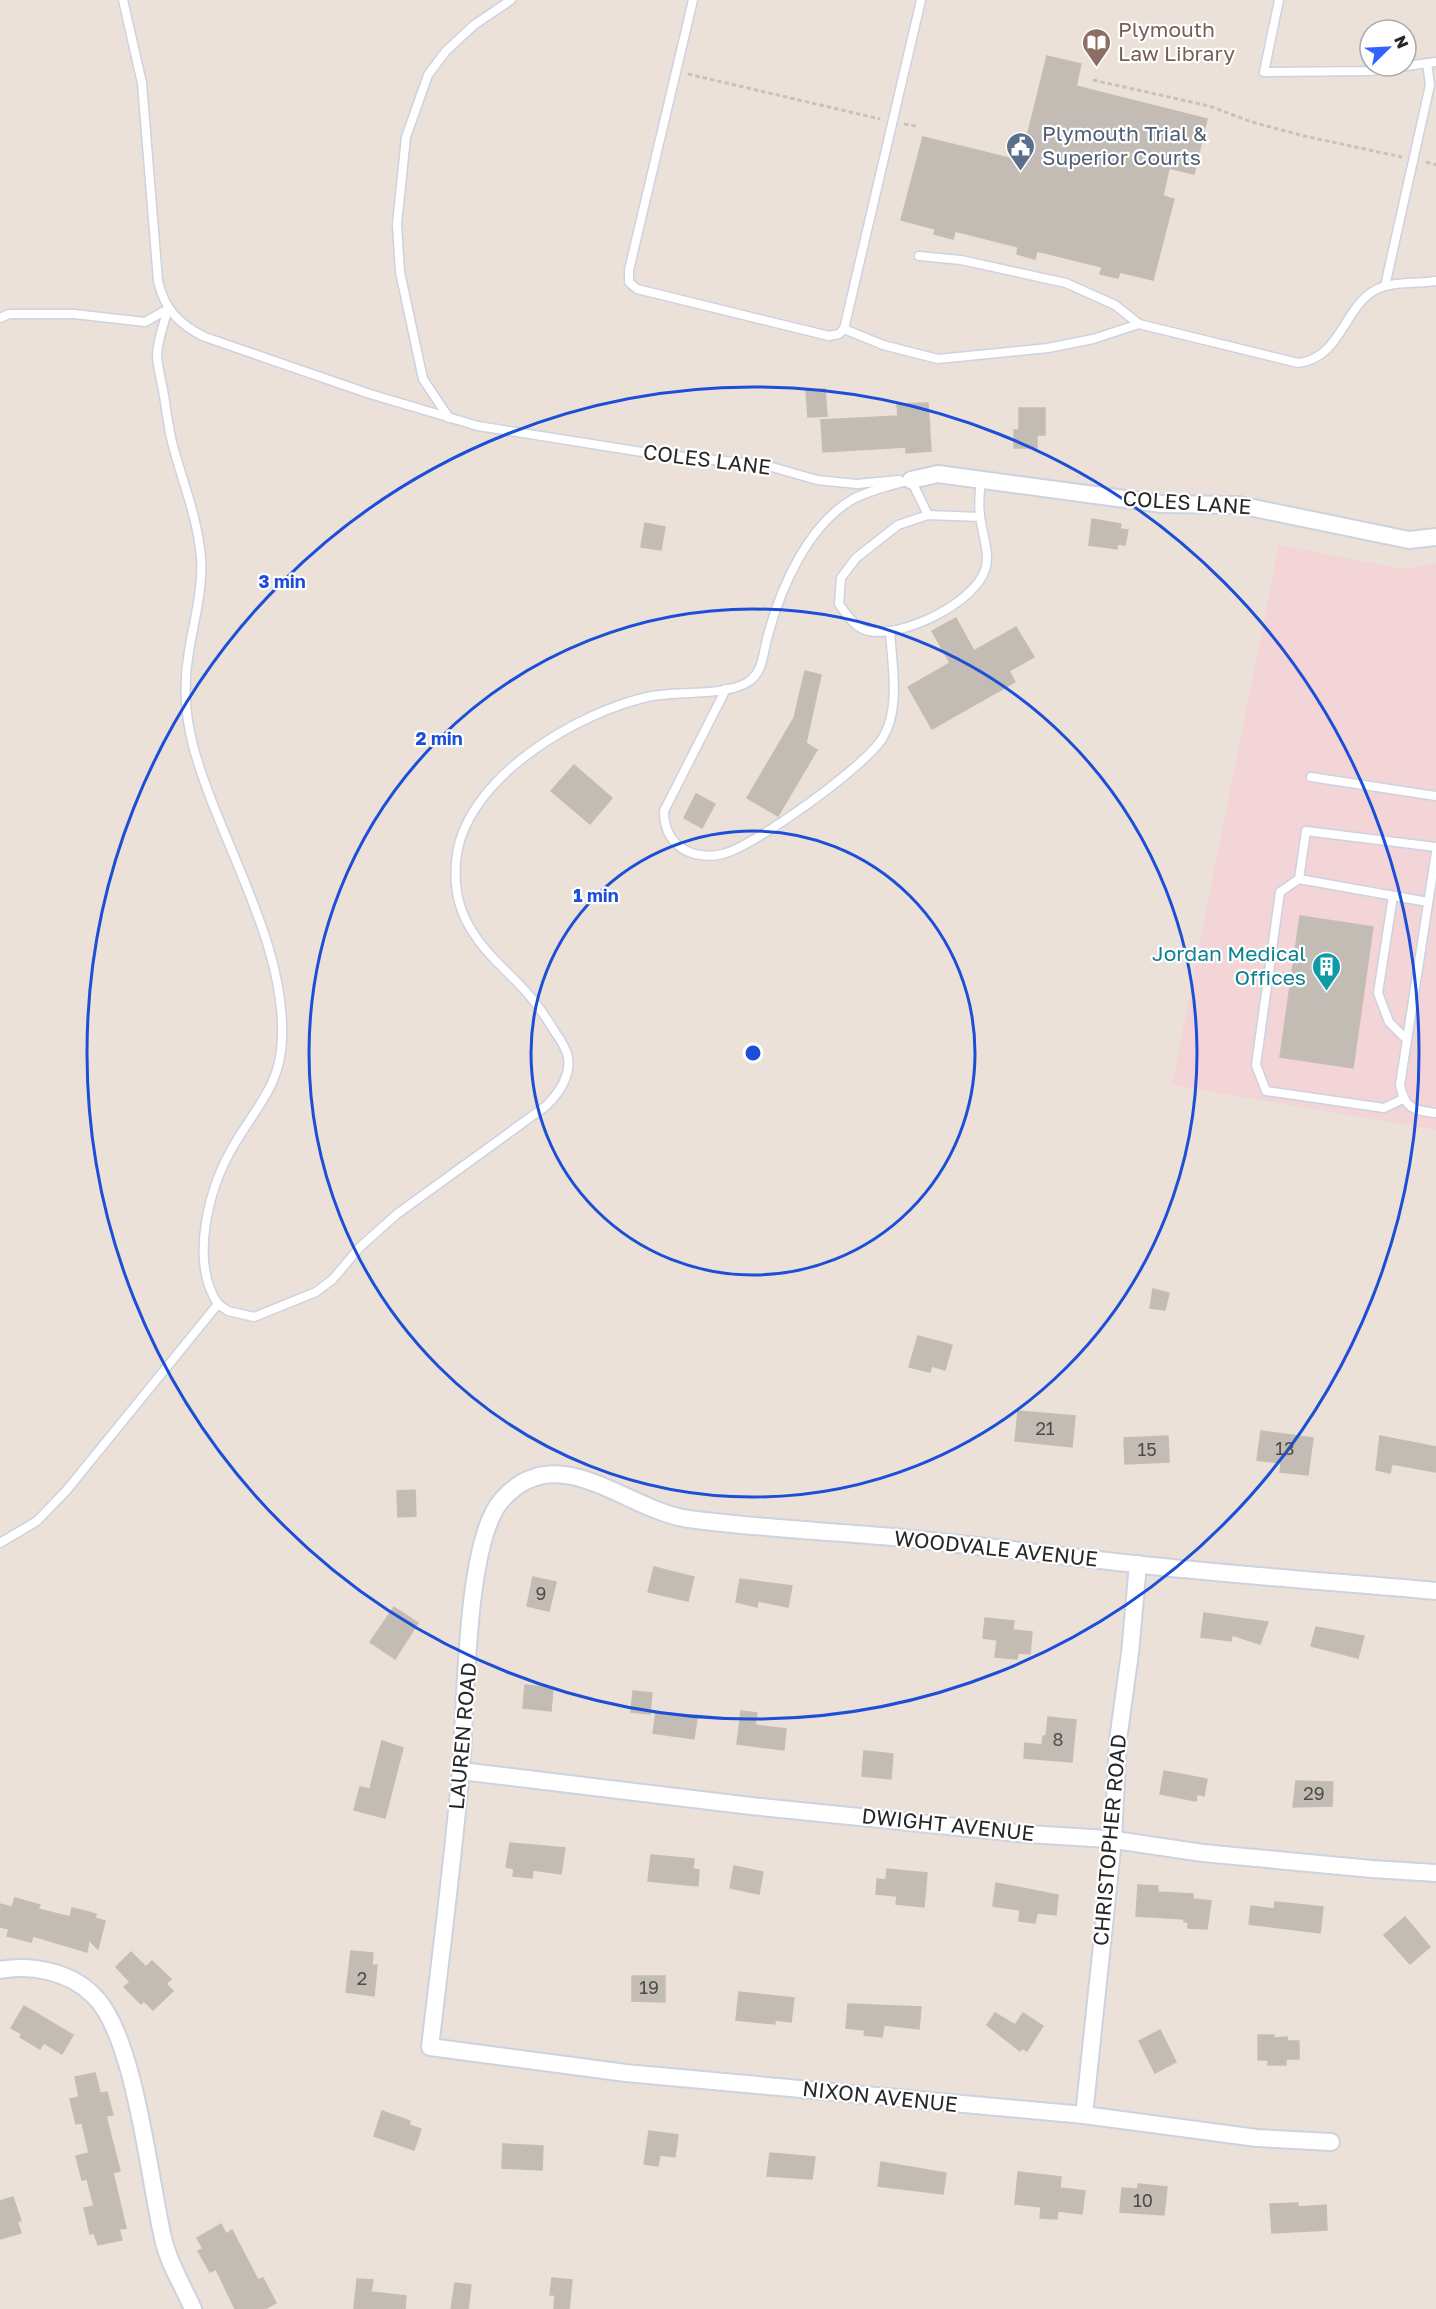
<svg xmlns="http://www.w3.org/2000/svg" width="1436" height="2309" font-family="'Golos Text',sans-serif">
<rect width="100%" height="100%" fill="#ebe1d8"/>
<path fill="#f3d4d7" d="M1279 545 1404 569 1436 563V1130L1172 1085Z"/>
<g fill="#c2bcb4" stroke="#c6bdb2" stroke-width="1.5">
<path d="M1047 56 1081 64 1076 86 1207 119 1194 174 1169 168 1163 196 1174 199 1153 280 1120 272 1118 278 1100 274 1102 267 1037 251 1035 259 1017 254 1018 247 955 231 953 239 934 234 935 229 901 220 923 137 1021 161Z"/>
<path d="M825 389 827 416 808 417 806 390Z"/>
<path d="M928 403 931 451 906 453V447L823 452 821 420 898 416 897 404Z"/>
<path d="M1019 408H1045V435H1037V448H1014V430H1019Z"/>
<path d="M1092 519 1121 524 1120 529 1128 530 1125 545 1117 544V549L1089 545Z"/>
<path d="M645 523 665 527 661 550 641 547Z"/>
<path d="M956 618 974 651 1016 627 1034 657 1009 671 1015 682 932 729 908 687 950 663 932 631Z"/>
<path d="M805 671 821 675 806 743 817 750 778 816 747 798 794 718Z"/>
<path d="M574 765 612 798 590 824 551 791Z"/>
<path d="M696 794 715 804 702 828 684 818Z"/>
<path d="M1300 916 1373 927 1353 1068 1280 1057Z"/>
<path d="M1153 1289 1169 1293 1165 1310 1150 1308Z"/>
<path d="M918 1336 952 1345 945 1370 932 1366 930 1372 909 1367Z"/>
<path d="M1018 1411 1075 1416 1072 1447 1015 1441Z"/>
<path d="M1261 1431 1313 1438 1308 1475 1280 1472 1281 1463 1257 1460Z"/>
<path d="M1168 1436 1169 1462 1125 1464 1124 1438Z"/>
<path d="M1380 1436 1436 1447V1472L1392 1464 1390 1473 1376 1470Z"/>
<path d="M415 1490 416 1516 398 1517 397 1491Z"/>
<path d="M654 1567 694 1577 688 1601 648 1592Z"/>
<path d="M533 1577 556 1582 549 1611 527 1606Z"/>
<path d="M740 1579 792 1586 788 1607 758 1601 757 1607 736 1602Z"/>
<path d="M394 1607 418 1623 395 1659 370 1642Z"/>
<path d="M1204 1613 1268 1622 1260 1644 1232 1635 1231 1641 1201 1637Z"/>
<path d="M985 1618 1014 1621 1013 1630 1032 1632 1030 1654 1018 1653 1017 1659 995 1657 997 1640 983 1638Z"/>
<path d="M1316 1627 1364 1636 1358 1658 1311 1646Z"/>
<path d="M525 1685 553 1688 551 1711 523 1708Z"/>
<path d="M633 1691 652 1693 650 1714 631 1712Z"/>
<path d="M741 1711 757 1713 755 1725 786 1729 784 1750 737 1744Z"/>
<path d="M656 1712 697 1718 694 1739 653 1733Z"/>
<path d="M1048 1717 1076 1720 1072 1762 1024 1758 1025 1743 1042 1745 1043 1736H1046Z"/>
<path d="M382 1741 403 1748 385 1818 354 1810 360 1787 370 1789Z"/>
<path d="M864 1751 893 1754 891 1779 862 1776Z"/>
<path d="M1164 1771 1207 1779 1204 1796 1197 1794 1196 1801 1160 1794Z"/>
<path d="M1296 1781 1333 1782 1332 1806 1293 1807Z"/>
<path d="M510 1843 565 1848 561 1874 533 1870 532 1878 513 1876 514 1869 506 1867Z"/>
<path d="M651 1855 694 1859 693 1869 699 1870 698 1886 648 1881Z"/>
<path d="M734 1866 763 1872 759 1894 730 1888Z"/>
<path d="M887 1869 927 1873 924 1907 896 1904 897 1896 876 1894 877 1879 886 1880Z"/>
<path d="M996 1883 1058 1895 1056 1915 1037 1913 1035 1923 1019 1921 1020 1910 993 1906Z"/>
<path d="M1138 1885 1158 1886V1892L1193 1894V1899L1211 1901 1207 1929 1188 1928V1922H1184V1919L1136 1916Z"/>
<path d="M15 1898 40 1905 38 1909 70 1917 72 1908 96 1914 95 1918 105 1921 98 1949 89 1940 87 1952 33 1936 31 1942 7 1936 9 1929 0 1927V1904L12 1907Z"/>
<path d="M1275 1902 1323 1907 1320 1933 1249 1924 1251 1906 1274 1909Z"/>
<path d="M1405 1917 1430 1947 1410 1964 1384 1935Z"/>
<path d="M351 1951 373 1953 372 1965H377L374 1996 346 1992Z"/>
<path d="M131 1952 146 1967 152 1961 171 1979 166 1984 173 1991 153 2010 144 2001 141 2004 124 1987 130 1982 116 1967Z"/>
<path d="M632 1976H665V2002L632 2001Z"/>
<path d="M739 1992 794 1998 791 2022 775 2020V2024L736 2020Z"/>
<path d="M848 2004 921 2007 919 2029 884 2025 882 2037 864 2035 865 2030 846 2028Z"/>
<path d="M24 2006 73 2035 62 2054 44 2043 40 2049 20 2037 22 2034 11 2028Z"/>
<path d="M995 2013 1015 2025 1023 2013 1043 2026 1027 2051 1022 2048 1020 2051 987 2025Z"/>
<path d="M1160 2030 1176 2062 1155 2073 1139 2041Z"/>
<path d="M1258 2035H1274V2038L1287 2037 1288 2041H1299V2059H1286V2065H1268V2060H1258Z"/>
<path d="M95 2073 100 2093 107 2092 113 2115 106 2116 120 2171 113 2173 126 2228 119 2229 122 2240 98 2245 94 2233 90 2234 84 2208 94 2206 87 2179 82 2180 76 2156 89 2153 82 2123 76 2124 70 2099 79 2097 75 2077Z"/>
<path d="M382 2111 410 2121 409 2125 421 2129 414 2150 374 2136Z"/>
<path d="M649 2131 678 2135 675 2157 660 2155 658 2166 644 2164Z"/>
<path d="M503 2144 543 2146 542 2170 502 2168Z"/>
<path d="M770 2153 815 2157 812 2179 767 2176Z"/>
<path d="M881 2162 946 2173 943 2194 878 2186Z"/>
<path d="M1018 2172 1061 2177 1060 2188 1085 2191 1082 2214 1058 2211 1057 2219 1040 2218 1041 2207 1015 2204Z"/>
<path d="M1138 2184 1167 2187 1164 2215 1120 2212 1122 2188 1138 2189Z"/>
<path d="M13 2197 21 2221H17L21 2233 0 2239V2201Z"/>
<path d="M1298 2203V2207L1326 2205 1327 2230 1272 2233 1270 2204Z"/>
<path d="M221 2224 226 2234 232 2230 258 2280 263 2278 276 2303 265 2309H235L216 2269 210 2272 198 2251 203 2249 197 2238Z"/>
<path d="M552 2278 572 2280 569 2309H554L555 2295H550Z"/>
<path d="M357 2279 373 2280 371 2292 406 2296 405 2309H354Z"/>
<path d="M455 2283 471 2285 468 2309H451Z"/>
</g>
<g fill="none" stroke-linecap="round" stroke-linejoin="round">
<defs>
<g id="service">
<path d="M123 0 142 83 158 281C164 308 179 325 205 337L370 394 478 426 655 454 765 465 817 480 857 484 899 480"/>
<path d="M693 0 629 270V282L637 289 829 336 839 334 844 329 921 0"/>
<path d="M1279 0 1264 72 1370 71 1436 62"/>
<path d="M919 256 961 260 1066 283 1115 305 1139 324 1298 363C1345 358 1343 298 1385 286 1401 281 1420 284 1436 281"/>
<path d="M1385 286 1430 85 1427 63"/>
<path d="M0 318 9 314H74L145 322 168 309"/>
<path d="M844 329 883 345 938 359 1048 348 1093 339 1139 324"/>
<path d="M449 418 423 379 400 272 397 224 406 137 428 75 446 51 474 25 511 0"/>
<path d="M911 480 928 515"/>
<path d="M980 517 928 515 898 525 856 558 841 578 839 604C847 615 856 629 869 631 903 638 974 603 985 570 991 554 981 531 980 515 978 503 980 491 981 478"/>
<path d="M726 689 664 811C664 827 669 840 683 849 695 856 710 857 723 854 756 845 863 768 882 739 901 710 892 664 890 631"/>
<path d="M1311 777 1436 796"/>
<path d="M1436 852 1400 1085C1405 1109 1413 1110 1436 1113"/>
<path d="M1299 879 1280 892 1256 1065 1266 1091 1384 1108 1403 1099"/>
<path d="M1393 896 1378 993 1389 1022 1407 1040"/>
<path d="M1428 902 1299 879 1306 831 1436 847"/>
<path d="M218 1304 228 1311 254 1317 316 1292 333 1279 360 1247 397 1214 546 1106C559 1093 571 1076 568 1057 566 1048 560 1039 555 1032 547 1019 538 1005 528 994 509 972 487 956 472 931 459 911 454 887 456 863 461 780 578 711 652 696 680 691 726 696 748 682 764 672 763 651 768 635 781 587 808 525 853 499 871 490 892 485 911 480"/>
<path d="M0 1543 37 1521 66 1491 218 1304C189 1261 209 1187 234 1145 256 1107 281 1085 282 1038 286 943 219 840 194 749 185 717 183 684 189 651 194 620 203 590 201 558 198 518 182 481 172 442 168 425 166 407 163 390 161 378 157 366 157 354 158 339 164 323 168 309"/>
</g>
<g id="minor">
<path d="M911 480 938 474 1162 504 1239 505 1409 540 1436 537"/>
<path d="M461 1771 751 1806 1028 1834 1108 1839 1203 1853 1372 1869 1436 1873"/>
<path d="M0 1970C32 1964 70 1972 93 1995 135 2034 149 2179 163 2238 168 2262 183 2286 193 2309"/>
<path d="M1084 2115 1113 1840 1118 1740 1130 1653 1138 1564"/>
<path d="M1331 2142 1257 2138 1084 2115 626 2073 430 2047C441 1954 453 1861 461 1768 466 1708 465 1543 501 1501 557 1435 627 1511 689 1519 757 1528 825 1531 893 1537 973 1545 1054 1555 1134 1564 1234 1575 1335 1582 1436 1591"/>
</g>
</defs>
<use href="#service" stroke="#cdd2e1" stroke-width="11"/>
<use href="#minor" stroke="#cdd2e1" stroke-width="20"/>
<g stroke="#c3c3c3" stroke-width="3" stroke-dasharray="4.5 3" stroke-linecap="butt">
<path d="M688 74 880 119"/>
<path d="M1093 80 1209 106 1252 122 1304 136 1402 157"/>
<path d="M904 124 916 126"/>
<path d="M1426 162 1436 165"/>
</g>
<use href="#service" stroke="#fff" stroke-width="8"/>
<use href="#minor" stroke="#fff" stroke-width="16"/>
</g>
<g fill="none" stroke="#1d4ed8" stroke-width="3">
<circle cx="753" cy="1053" r="222"/>
<circle cx="753" cy="1053" r="444"/>
<circle cx="753" cy="1053" r="666"/>
</g>
<defs>
<symbol id="library-pin" viewBox="-11 -11 22 30"><path d="M0 17L-7.5 6A9.5 9.5 0 1 1 7.5 6Z" fill="#8d6e63" stroke="#fff"/><path d="M-6-4Q-3-5.5-.7-3.5V5Q-3 3-6 4ZM6-4Q3-5.5 .7-3.5V5Q3 3 6 4Z" fill="#fff"/></symbol>
<symbol id="civic-pin" viewBox="-11 -11 22 30"><path d="M0 17L-7.5 6A9.5 9.5 0 1 1 7.5 6Z" fill="#5c6f8a" stroke="#fff"/><path d="M-.6-6.5H3V-4.5H.6V-3L4-1V1h2V6H-6V1h2V-1L-.6-3ZM-1.2 2.5V6h2.4V2.5Z" fill="#fff"/></symbol>
<symbol id="building-pin" viewBox="-11 -11 22 30"><path d="M0 17L-7.5 6A9.5 9.5 0 1 1 7.5 6Z" fill="#0f9aa8" stroke="#fff"/><path d="M-4-6H4V6H1V3H-1V6H-4ZM-2.5-4.3h1.7v1.8h-1.7ZM.8-4.3h1.7v1.8H.8ZM-2.5-1h1.7V.8h-1.7ZM.8-1h1.7V.8H.8Z" fill="#fff"/></symbol>
</defs>
<g fill-rule="evenodd">
<use href="#library-pin" x="1080" y="26" width="33" height="45"/>
<use href="#civic-pin" x="1004" y="130" width="33" height="45"/>
<use href="#building-pin" x="1310" y="950" width="33" height="45"/>
</g>
<g text-anchor="middle" stroke-width="4.5" stroke-linejoin="round" paint-order="stroke">
<g font-size="18" fill="#4e4c4a">
<text x="1045" y="1435">21</text>
<text x="1285" y="1455">13</text>
<text x="1147" y="1456">15</text>
<text x="541" y="1600">9</text>
<text x="1058" y="1746">8</text>
<text x="1314" y="1800">29</text>
<text x="362" y="1985">2</text>
<text x="649" y="1994">19</text>
<text x="1143" y="2207">10</text>
</g>
<g font-size="21" fill="#785e54" stroke="#fff" text-anchor="start">
<text x="1118" y="37">Plymouth<tspan x="1118" dy="24">Law Library</tspan></text>
</g>
<g font-size="21" fill="#4e5e75" stroke="#fff" text-anchor="start">
<text x="1042" y="141">Plymouth Trial &amp;<tspan x="1042" dy="24">Superior Courts</tspan></text>
</g>
<g font-size="21" fill="#272727" stroke="#fff">
<text transform="translate(707 460) rotate(7)" y="7">COLES LANE</text>
<text transform="translate(1187 503) rotate(4)" y="7">COLES LANE</text>
<text transform="translate(996 1549) rotate(6)" y="7">WOODVALE AVENUE</text>
<text transform="translate(463 1736) rotate(-85)" y="7">LAUREN ROAD</text>
<text transform="translate(948 1825) rotate(6)" y="7">DWIGHT AVENUE</text>
<text transform="translate(1110 1840) rotate(-85)" y="7">CHRISTOPHER ROAD</text>
<text transform="translate(880 2097) rotate(6)" y="7">NIXON AVENUE</text>
</g>
<g font-size="21" fill="#0d838f" stroke="#fff" text-anchor="end">
<text x="1306" y="961">Jordan Medical<tspan x="1306" dy="24">Offices</tspan></text>
</g>
</g>
<circle cx="753" cy="1053" r="9" fill="#1d4ed8" stroke="#fff" stroke-width="3"/>
<g font-size="18" text-anchor="middle" font-weight="bold" fill="#1d4ed8" stroke="#fff" stroke-width="4.5" stroke-linejoin="round" paint-order="stroke">
<text x="282" y="588">3 min</text>
<text x="439" y="745">2 min</text>
<text x="596" y="902">1 min</text>
</g>
<g transform="translate(1388 48) rotate(66)"><circle r="28" fill="#ffffff" stroke="#a9a9a9" stroke-width="1.5"/>
<path d="M0-4.5L10 22L0 15L-10 22Z" fill="#3164ff"/>
<text y="-9" font-size="16" font-weight="bold" text-anchor="middle" fill="#272727">N</text>
</g>
</svg>
